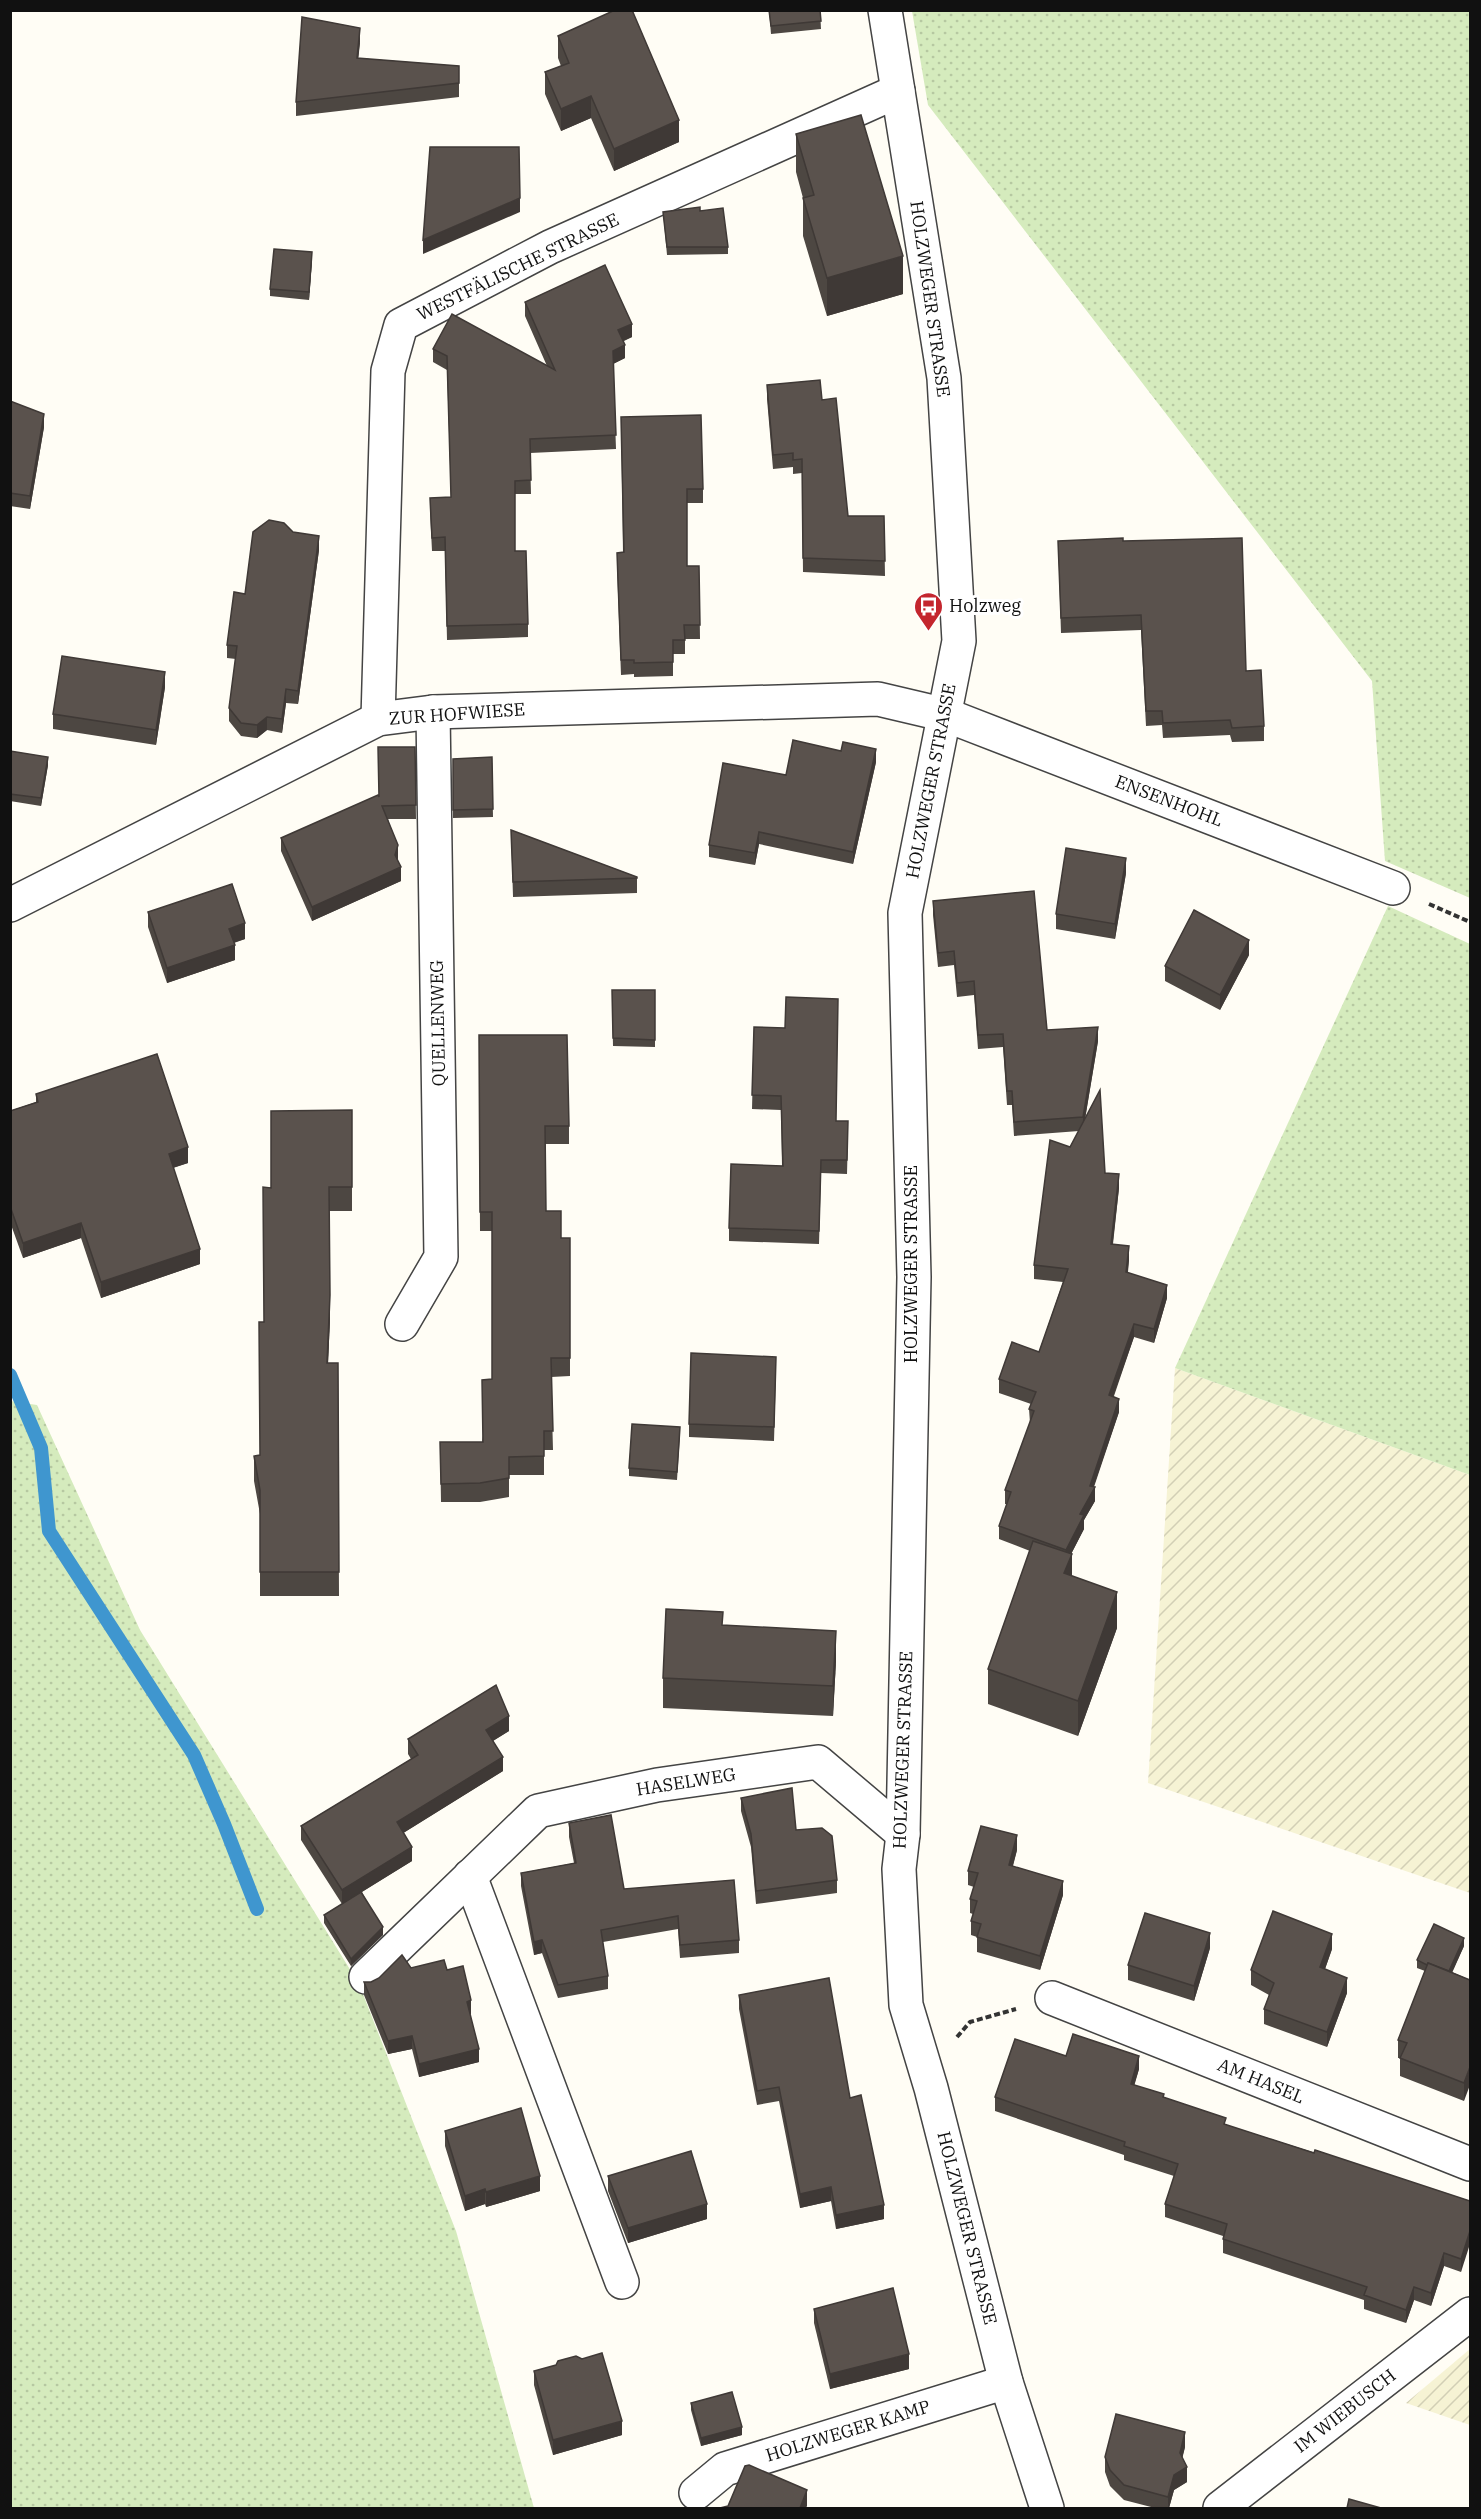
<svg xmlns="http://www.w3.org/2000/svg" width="1481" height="2519" font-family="'IBM Plex Serif',serif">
<defs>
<pattern id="farmland-furrows" width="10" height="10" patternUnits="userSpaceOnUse" patternTransform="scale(1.5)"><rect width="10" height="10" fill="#f6f3d4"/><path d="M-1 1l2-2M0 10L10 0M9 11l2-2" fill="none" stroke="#d2cfb5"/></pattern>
<pattern id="grass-dots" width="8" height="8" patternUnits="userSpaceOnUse" patternTransform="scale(1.5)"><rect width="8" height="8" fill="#d5ebbd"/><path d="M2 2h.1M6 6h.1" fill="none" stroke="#b6c8a1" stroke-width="1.8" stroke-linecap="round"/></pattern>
</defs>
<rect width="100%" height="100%" fill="#fffdf5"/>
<g fill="url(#farmland-furrows)">
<path d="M1175 1368 1470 1475V1893L1148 1783Z"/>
<path d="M1470 2349V2425L1406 2403Z"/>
</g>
<g fill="url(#grass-dots)">
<path d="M912 11H1470V898L1385 861 1372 681 928 105Z"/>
<path d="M1388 906 1470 944V1475L1175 1368Z"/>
<path d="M10 1401 37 1405 140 1630 359 1984 456 2231 534 2508H11Z"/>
</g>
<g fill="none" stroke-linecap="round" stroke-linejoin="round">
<path stroke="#3f96cf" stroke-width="14" d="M10 1375 41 1448 49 1531 194 1755 224 1824 257 1909"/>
<defs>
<g id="minor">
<path d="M885 10 944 378 959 641 905 913 914 1277 903 1834 899 1869 906 2005 931 2088 1006 2382 1047 2508"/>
<path d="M378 719 388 371 401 325 550 247 898 91"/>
<path d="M10 905 378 719 433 712 878 699 946 715 1393 888"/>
<path d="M402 1324 441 1257 433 712"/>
<path d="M470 1876 622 2282"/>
<path d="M366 1977 538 1811 657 1785 818 1762 903 1834"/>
<path d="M1052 1998 1470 2164"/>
<path d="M696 2493 725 2469 1006 2382"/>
<path d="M1220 2508 1470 2314"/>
</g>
</defs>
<use href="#minor" stroke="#444" stroke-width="36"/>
<g stroke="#333" stroke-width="4" stroke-dasharray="6 3" stroke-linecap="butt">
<path d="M1429 904 1470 922"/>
<path d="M957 2037 970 2022 1016 2009"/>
</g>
<use href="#minor" stroke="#fff" stroke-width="33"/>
</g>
<g fill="#4d4742">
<path d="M769 10H820L821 29 771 34Z"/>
<path d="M558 36 679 142 614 171 591 118 561 131 545 94V72L561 66 558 58Z"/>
<path d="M360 42 358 58 459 66V97L296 116V102Z"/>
<path d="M796 134 903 294 827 316 803 236V198L796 172Z"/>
<path d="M700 211 728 247V254L667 255 663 212Z"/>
<path d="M312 260 309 300 270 296V289Z"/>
<path d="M525 302 632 337 624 341 625 358 613 364 616 449 530 453 531 494H515V551L528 624V637L447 640 445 551H432L430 511V498L451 497 447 370 433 362V349L547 366 525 316Z"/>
<path d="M767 385 822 400 848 516H884L885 576 803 572 802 473 793 474V467L773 469 767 399Z"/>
<path d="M10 401 44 427 30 509 10 506Z"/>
<path d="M621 417 703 489V503H687V566H699L700 639H685V654H673V676L634 677V674L621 675 617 567 623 552Z"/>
<path d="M293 532 319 550 298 704 286 703 282 733 267 730 257 738 241 736 229 721V708L236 659 227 658V645L245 594Z"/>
<path d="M1058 541H1123L1246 671 1264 726V741L1232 742 1230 735 1163 738 1162 725 1146 726 1141 630 1061 633Z"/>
<path d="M165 687 156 745 53 729V714Z"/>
<path d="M415 747 416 819H388L398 858 397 861 401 881 312 921 281 851V838L379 797Z"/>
<path d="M10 751 48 765 41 806 10 801Z"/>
<path d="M492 757 493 817 453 818V759Z"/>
<path d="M876 762 853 864 759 844 755 865 709 857V845L786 775Z"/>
<path d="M511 830 637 877V893L513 897Z"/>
<path d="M1126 873 1115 939 1056 929V914Z"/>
<path d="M933 901 1047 1030 1098 1041 1085 1119 1105 1173 1119 1188 1113 1244 1129 1260 1128 1272 1167 1298 1154 1343 1134 1337 1114 1396 1119 1412 1094 1487 1095 1501 1084 1520V1529L1071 1554 1072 1576 1117 1628 1078 1736 988 1704V1669L1030 1551 999 1539V1526L1007 1504H1005V1490L1030 1423 1029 1409 1031 1404 999 1393V1379L1039 1352 1063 1282 1034 1279V1265L1070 1147 1079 1131 1014 1136 1012 1105H1007L1003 1047 978 1049 974 995 957 997 954 965 938 967 933 915Z"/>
<path d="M148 912 245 939 234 943 235 960 167 983 148 927Z"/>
<path d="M1249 955 1220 1010 1165 981V966Z"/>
<path d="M612 990H655V1047L613 1046Z"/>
<path d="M754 1027 848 1134 847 1174 821 1173 819 1244 729 1241V1228L782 1166 781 1110 752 1109Z"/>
<path d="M479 1035 569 1126V1144H545L546 1211 561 1238H570V1376L551 1377 553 1450H544V1475H509V1497L480 1502H441L440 1442H482L492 1379V1231H480Z"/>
<path d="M36 1094 188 1163 173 1168 200 1264 101 1298 81 1238 23 1258 10 1222V1111L36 1102Z"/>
<path d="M352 1110V1211H329L330 1319 328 1363H338L339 1596H260V1514L254 1481V1456L260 1455 264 1322 271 1188Z"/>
<path d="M776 1371 774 1441 689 1437V1424Z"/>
<path d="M680 1435 677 1480 629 1476V1468Z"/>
<path d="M723 1625 836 1661 833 1716 663 1708V1678Z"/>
<path d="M509 1731 493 1741 503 1771 403 1833 412 1861 362 1892 383 1935 351 1966 324 1923V1915L342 1904 301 1840V1826L411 1759 408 1754V1739Z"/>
<path d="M741 1798 796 1830 837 1880V1893L756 1904 751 1847 741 1811Z"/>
<path d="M569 1823 624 1889 739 1940V1953L680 1958 678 1929 603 1942 608 1976V1989L558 1998 542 1953 534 1955 521 1886V1873L574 1863 569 1837Z"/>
<path d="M1017 1850 1013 1866 1063 1895 1040 1970 977 1952V1937L971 1935V1921L973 1914 970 1913V1899L974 1887 968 1885V1871Z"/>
<path d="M1464 1946 1452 1972 1470 1980 1464 2101 1400 2076V2058H1398V2040L1425 1971 1417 1968V1960Z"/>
<path d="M1210 1948 1194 2001 1128 1980V1965Z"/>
<path d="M1332 1949 1325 1969 1347 1993 1327 2047 1264 2024V2009L1269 1995 1251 1985V1970Z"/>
<path d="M411 1968 447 1970 471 2014H470L479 2062 419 2077 412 2049 388 2054 364 1995V1982H371Z"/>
<path d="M739 1995 850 2098 884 2219 836 2229 831 2201 800 2208 779 2101 757 2105 739 2009Z"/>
<path d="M1066 2056 1139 2069 1134 2085 1226 2125 1470 2201 1461 2272 1444 2266 1431 2306 1414 2300 1406 2323 1364 2309V2300L1223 2253V2236L1165 2217V2204L1174 2176 1124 2160V2155L995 2111V2097Z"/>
<path d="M445 2131 540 2191 486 2207 485 2204 465 2211 445 2146Z"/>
<path d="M608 2176 707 2219 628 2243 608 2191Z"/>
<path d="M814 2309 909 2369 830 2389 814 2323Z"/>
<path d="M534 2371 622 2435 553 2455 534 2385Z"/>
<path d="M691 2403 742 2435 701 2446 691 2410Z"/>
<path d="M1185 2447 1182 2458 1187 2482 1174 2490 1169 2508H1155L1124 2500 1110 2486 1105 2472V2457Z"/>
</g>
<g fill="#3f3936">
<path d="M360 28V42L357 72V58Z"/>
<path d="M591 96V118L561 131V109Z"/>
<path d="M679 120V142L614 171V149Z"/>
<path d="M520 198V212L423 254V240Z"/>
<path d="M312 252V260L309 300V292Z"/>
<path d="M903 256V294L827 316V278Z"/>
<path d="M632 324V337L618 343V330Z"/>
<path d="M625 345V358L613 364V351Z"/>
<path d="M44 414V427L30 509V496Z"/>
<path d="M319 536V550L298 704V691Z"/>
<path d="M165 672V687L156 745V730Z"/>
<path d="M286 689V703L282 733V719Z"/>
<path d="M267 717V730L257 738V725Z"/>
<path d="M876 749V762L853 864V852Z"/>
<path d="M48 757V765L41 806V798Z"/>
<path d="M759 832V844L755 865V853Z"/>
<path d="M398 845V858L395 868V855Z"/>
<path d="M1126 858V873L1115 939V924Z"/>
<path d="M401 867V881L312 921V907Z"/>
<path d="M245 923V939L229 944V929Z"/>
<path d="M1249 940V955L1220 1010V995Z"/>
<path d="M235 945V960L167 983V968Z"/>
<path d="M1098 1027V1041L1083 1131V1117Z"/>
<path d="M188 1147V1163L169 1169V1154Z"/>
<path d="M1119 1174V1188L1111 1258V1244Z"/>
<path d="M81 1223V1238L23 1258V1243Z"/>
<path d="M1129 1246V1260L1126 1285V1272Z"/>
<path d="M200 1249V1264L101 1298V1282Z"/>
<path d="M1167 1285V1298L1154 1343V1329Z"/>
<path d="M330 1295V1319L327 1387V1363Z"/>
<path d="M1134 1324V1337L1109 1408V1395Z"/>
<path d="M1119 1399V1412L1092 1491 1095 1487V1501L1084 1520V1529L1066 1564V1550L1090 1486Z"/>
<path d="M1072 1554V1590L1064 1573Z"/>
<path d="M1117 1592V1628L1078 1736V1701Z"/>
<path d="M836 1631V1661L833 1716V1686Z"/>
<path d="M509 1716V1731L486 1745V1730Z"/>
<path d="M503 1757V1771L397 1837V1822Z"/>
<path d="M1017 1835V1850L1009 1879V1865Z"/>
<path d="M412 1847V1861L342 1904V1890Z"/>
<path d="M1063 1881V1895L1040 1970V1956Z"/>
<path d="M383 1927V1935L351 1966V1959Z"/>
<path d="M1210 1933V1948L1194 2001V1986Z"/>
<path d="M1332 1934V1949L1320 1983V1967Z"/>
<path d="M1464 1938V1946L1448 1982V1974Z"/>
<path d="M542 1940V1953L534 1955V1942Z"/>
<path d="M1347 1978V1993L1327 2047V2032Z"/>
<path d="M471 2000V2014L467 2015V2002Z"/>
<path d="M412 2036V2049L388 2054V2041Z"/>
<path d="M479 2049V2062L419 2077V2064Z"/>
<path d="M1139 2056V2069L1131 2097V2084Z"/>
<path d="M1470 2067V2085L1464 2101V2083Z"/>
<path d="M540 2176V2191L486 2207V2192Z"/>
<path d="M831 2187V2201L800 2208V2194Z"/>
<path d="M485 2189V2204L465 2211V2196Z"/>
<path d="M707 2204V2219L628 2243V2228Z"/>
<path d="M884 2205V2219L836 2229V2215Z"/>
<path d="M1470 2231V2244L1461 2272V2259Z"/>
<path d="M1444 2253V2266L1431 2306V2293Z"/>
<path d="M1414 2287V2300L1406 2323V2310Z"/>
<path d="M909 2354V2369L830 2389V2374Z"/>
<path d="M622 2421V2435L553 2455V2440Z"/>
<path d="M742 2427V2435L701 2446V2438Z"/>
<path d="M1185 2432V2447L1180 2468V2453Z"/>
<path d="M1187 2467V2482L1174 2490 1169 2508H1168V2497L1174 2475Z"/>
<path d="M807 2490V2506L806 2508H800Z"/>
</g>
<g fill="#5a524d" stroke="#3f3936" stroke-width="1.5">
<path d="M615 10H632L679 120 614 149 591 96 561 109 545 72 569 63 558 36Z"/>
<path d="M769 10H820L821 21 771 26Z"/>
<path d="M302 17 360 28 357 58 459 66V83L296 102Z"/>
<path d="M861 115 903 256 827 278 803 198 814 195 796 134Z"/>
<path d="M430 147H519L520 198 423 240Z"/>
<path d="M700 207V211L723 208 728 247H667L663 212Z"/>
<path d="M274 249 312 252 309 292 270 289Z"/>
<path d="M605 265 632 324 618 330 625 345 613 351 616 435 530 439 531 480 515 481V551H526L528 624 447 626 445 537 432 538 430 498 451 497 447 356 433 349 452 314 555 370 525 302Z"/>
<path d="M820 380 822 400 836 398 848 516H884L885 561 803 558 802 459 793 460V453L773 455 767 385Z"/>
<path d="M10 401 44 414 30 496 10 493Z"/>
<path d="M701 415 703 489H687V566H699L700 625H684L685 640H673V662L634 663V660H621L617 553 624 552 621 417Z"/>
<path d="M269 520 284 523 293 532 319 536 298 691 286 689 282 719 267 717 257 725 241 723 229 708 237 646 227 645 234 592 245 594 253 532Z"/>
<path d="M1123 538V541L1242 538 1246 671 1261 670 1264 726 1232 728 1230 720 1163 723 1162 711H1146L1141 615 1061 618 1058 541Z"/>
<path d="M62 656 165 672 156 730 53 714Z"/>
<path d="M793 740 841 751 843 742 876 749 853 852 759 832 755 853 709 845 723 763 786 775Z"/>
<path d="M378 747H415L416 805 382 806 398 845 395 855 401 867 312 907 281 838 378 795 379 797Z"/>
<path d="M10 751 48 757 41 798 10 794Z"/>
<path d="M492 757 493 809 453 810V759Z"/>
<path d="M511 830 637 877V878L513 882Z"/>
<path d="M1066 848 1126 858 1115 924 1056 914Z"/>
<path d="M232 884 245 923 229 929 235 945 167 968 148 912Z"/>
<path d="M1034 891 1047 1030 1098 1027 1083 1117 1014 1122 1012 1091H1007L1003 1034 978 1035 974 981 957 983 954 951 938 953 933 901Z"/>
<path d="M1194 910 1249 940 1220 995 1165 966Z"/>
<path d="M612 990H655V1040L613 1038Z"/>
<path d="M786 997 838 999 836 1121H848L847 1160H821L819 1231 729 1228 731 1164 783 1166 781 1096 752 1095 754 1027 785 1028Z"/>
<path d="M479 1035H567L569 1126H545L546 1211H561V1238H570V1358H551L553 1431H544V1456L509 1457V1478L480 1483 441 1484 440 1442H483L482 1380 492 1379V1212H480Z"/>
<path d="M157 1054 188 1147 169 1154 200 1249 101 1282 81 1223 23 1243 10 1206V1111L38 1102 36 1094Z"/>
<path d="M1100 1090 1105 1173 1119 1174 1111 1244 1129 1246 1126 1272 1167 1285 1154 1329 1134 1324 1109 1395 1119 1399 1090 1486 1095 1487 1080 1514 1084 1515 1066 1550 999 1526 1011 1492 1005 1490 1034 1411 1029 1409 1036 1392 999 1379 1012 1342 1039 1352 1068 1269 1034 1265 1050 1140 1070 1147Z"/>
<path d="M352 1110V1187H329L330 1295 327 1363H338L339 1572H260V1490L254 1456 260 1455 259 1322H264L263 1187 271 1188V1111Z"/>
<path d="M691 1353 776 1357 774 1427 689 1424Z"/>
<path d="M632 1424 680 1427 677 1472 629 1468Z"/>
<path d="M1033 1541 1072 1554 1064 1573 1117 1592 1078 1701 988 1669Z"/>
<path d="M666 1609 723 1612 722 1625 836 1631 833 1686 663 1678Z"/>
<path d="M496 1685 509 1716 486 1730 503 1757 397 1822 412 1847 342 1890 301 1826 418 1755 408 1739Z"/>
<path d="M792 1788 796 1830 822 1828 832 1836 837 1880 756 1891 751 1834 741 1798Z"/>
<path d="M611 1815 624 1889 734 1880 739 1940 680 1945 678 1916 601 1930 608 1976 558 1985 542 1940 534 1942 521 1873 576 1863 569 1823Z"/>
<path d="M981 1826 1017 1835 1009 1865 1063 1881 1040 1956 977 1937 981 1924 971 1921 977 1901 970 1899 978 1873 968 1871Z"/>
<path d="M361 1892 383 1927 351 1959 324 1915Z"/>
<path d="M1273 1911 1332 1934 1320 1967 1347 1978 1327 2032 1264 2009 1274 1983 1251 1970Z"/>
<path d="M1145 1913 1210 1933 1194 1986 1128 1965Z"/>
<path d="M1434 1924 1464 1938 1449 1971 1428 1963 1427 1965 1417 1960Z"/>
<path d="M402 1955 411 1968 444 1960 447 1970 463 1966 471 2000 467 2002 479 2049 419 2064 412 2036 388 2041 364 1982H371L379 1978Z"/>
<path d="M1428 1963 1470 1980V2067L1464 2083 1400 2058 1407 2043 1398 2040Z"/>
<path d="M829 1978 850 2098 861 2095 884 2205 836 2215 831 2187 800 2194 779 2087 757 2091 739 1995Z"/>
<path d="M1073 2034 1139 2056 1131 2084 1164 2094 1163 2097 1226 2118 1224 2124 1314 2153 1315 2150 1470 2201V2231L1461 2259 1444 2253 1431 2293 1414 2287 1406 2310 1364 2295 1367 2287 1223 2239 1227 2224 1165 2204 1178 2164 1124 2146 1125 2142 995 2097 1015 2039 1066 2056Z"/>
<path d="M521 2108 540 2176 486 2192 485 2189 465 2196 445 2131Z"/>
<path d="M691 2151 707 2204 628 2228 608 2176Z"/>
<path d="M893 2288 909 2354 830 2374 814 2309Z"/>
<path d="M602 2353 622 2421 553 2440 534 2371 556 2365 558 2361 576 2356 582 2359Z"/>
<path d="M732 2392 742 2427 701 2438 691 2403Z"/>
<path d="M1116 2414 1185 2432 1180 2453 1187 2467 1174 2475 1168 2497 1124 2485 1110 2470 1105 2457Z"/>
<path d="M749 2465 807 2490 800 2508H720L728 2506 745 2466Z"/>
<path d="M1349 2499 1381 2508H1347Z"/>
</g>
<defs>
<symbol id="bus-pin" viewBox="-11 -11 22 30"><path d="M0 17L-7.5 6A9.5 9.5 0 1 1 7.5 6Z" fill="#c4262e" stroke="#fff"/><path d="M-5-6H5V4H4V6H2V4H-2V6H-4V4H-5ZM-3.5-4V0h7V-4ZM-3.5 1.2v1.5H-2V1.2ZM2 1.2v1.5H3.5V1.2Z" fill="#fff"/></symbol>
</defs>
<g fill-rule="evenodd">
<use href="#bus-pin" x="912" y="590" width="33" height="45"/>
</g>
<g text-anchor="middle" stroke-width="6" stroke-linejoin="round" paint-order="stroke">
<g font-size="18" fill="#111" stroke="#fff">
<text transform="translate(518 267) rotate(-26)" y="6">WESTFÄLISCHE STRASSE</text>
<text transform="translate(930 299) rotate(82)" y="6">HOLZWEGER STRASSE</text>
<text transform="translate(457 714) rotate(-4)" y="6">ZUR HOFWIESE</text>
<text transform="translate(931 781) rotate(-79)" y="6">HOLZWEGER STRASSE</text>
<text transform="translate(1169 801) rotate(21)" y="6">ENSENHOHL</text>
<text transform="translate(438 1023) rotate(-91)" y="6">QUELLENWEG</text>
<text transform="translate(911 1264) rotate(-90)" y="6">HOLZWEGER STRASSE</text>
<text transform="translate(903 1750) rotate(-88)" y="6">HOLZWEGER STRASSE</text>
<text transform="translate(686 1782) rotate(-9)" y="6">HASELWEG</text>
<text transform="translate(1261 2081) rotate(22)" y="6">AM HASEL</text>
<text transform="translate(967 2228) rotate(76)" y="6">HOLZWEGER STRASSE</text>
<text transform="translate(1345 2411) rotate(-38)" y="6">IM WIEBUSCH</text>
<text transform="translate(848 2431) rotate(-17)" y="6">HOLZWEGER KAMP</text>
</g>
<g font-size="18" fill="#111" stroke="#fff" text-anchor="start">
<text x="949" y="612">Holzweg</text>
</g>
</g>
<rect width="1481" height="2519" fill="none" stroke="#111111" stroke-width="24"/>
</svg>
